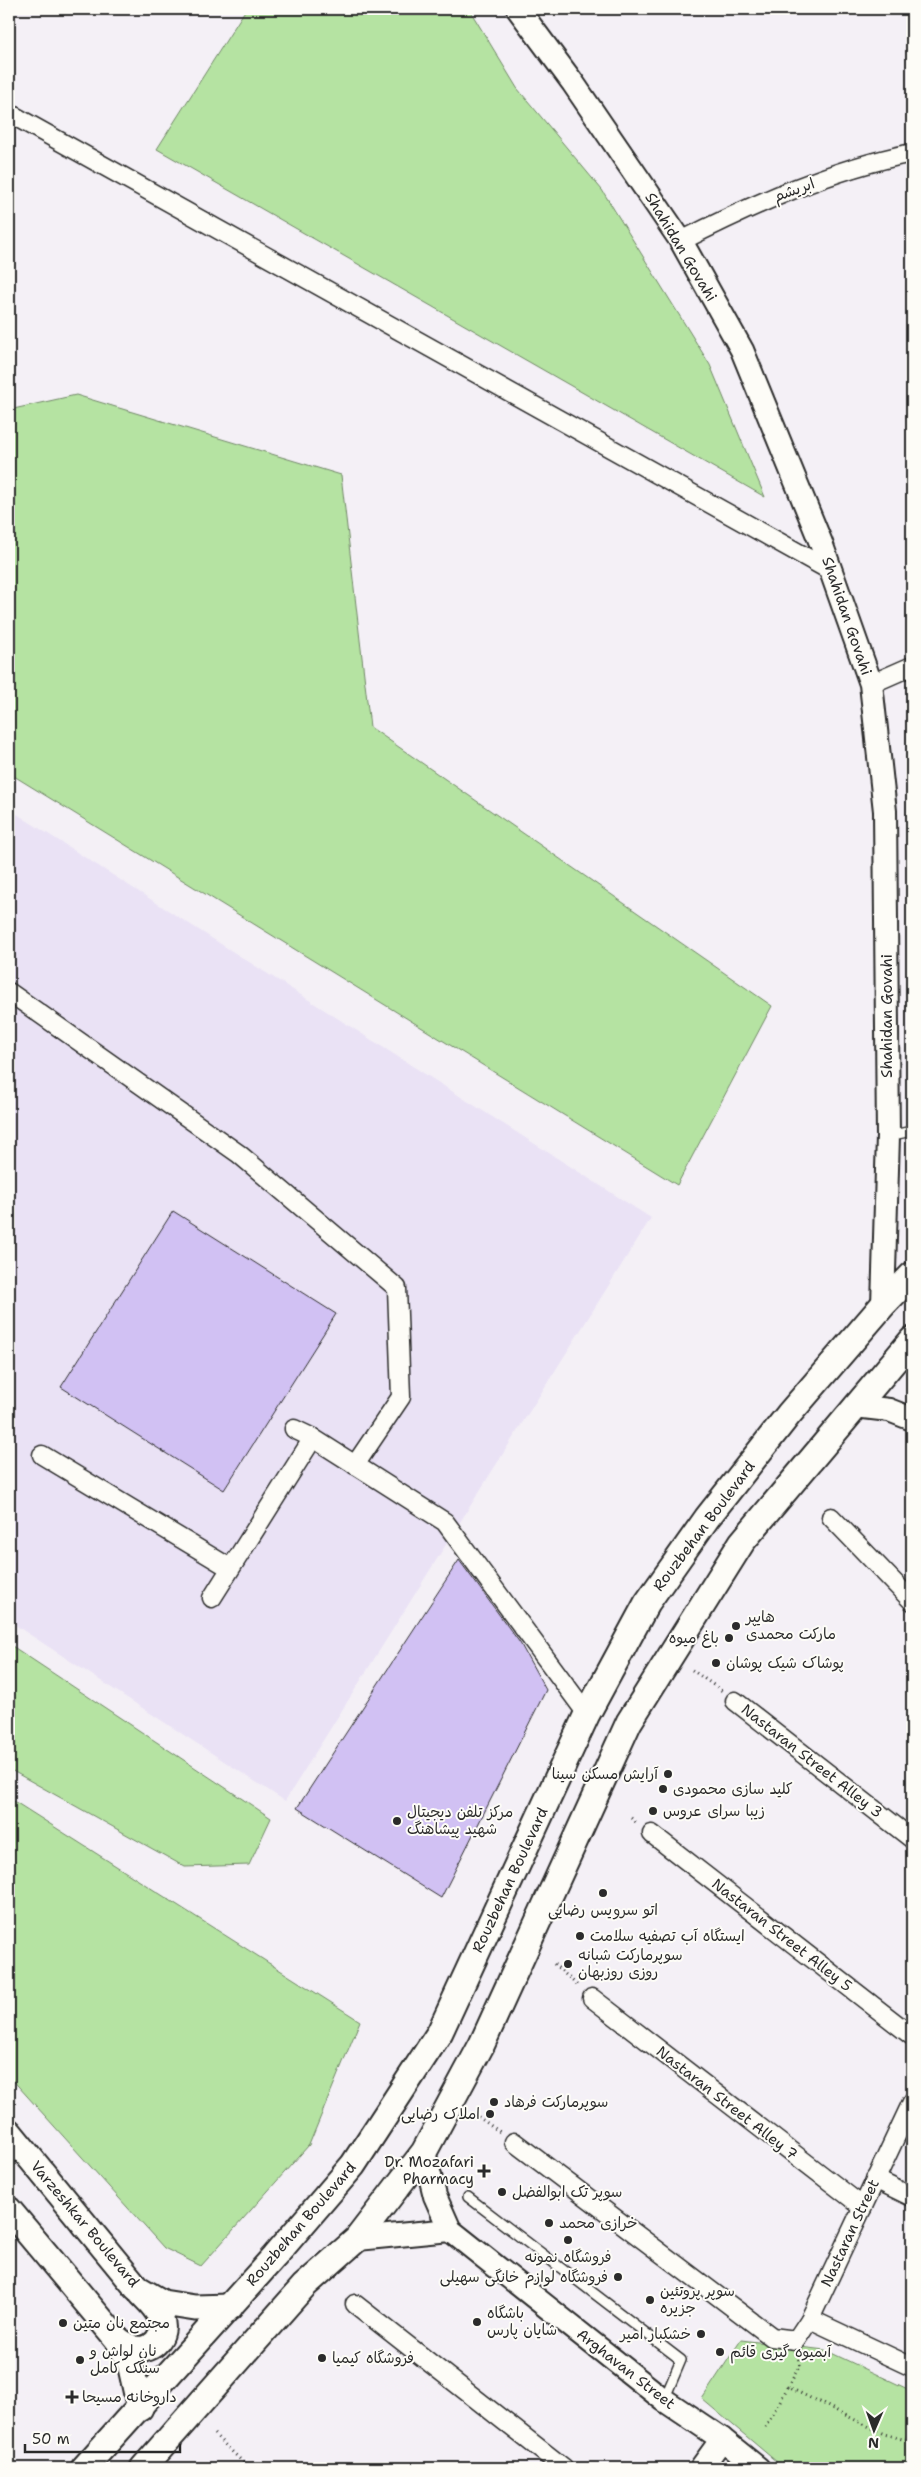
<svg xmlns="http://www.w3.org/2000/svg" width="921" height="2477" font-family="'Shantell Sans','Playpen Sans Arabic',sans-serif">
<rect width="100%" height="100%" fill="#f4f0f6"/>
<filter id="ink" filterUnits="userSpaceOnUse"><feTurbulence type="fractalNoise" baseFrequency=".02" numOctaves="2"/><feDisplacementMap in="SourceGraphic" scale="10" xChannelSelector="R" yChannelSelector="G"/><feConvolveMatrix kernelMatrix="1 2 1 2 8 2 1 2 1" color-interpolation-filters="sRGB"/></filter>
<g filter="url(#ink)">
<path fill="#eae2f5" d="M9 809 651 1218 285 1801 9 1621Z"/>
<g fill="#b5e3a2" stroke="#708766">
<path d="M246 9H469L517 88 602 190 710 365 765 497 157 149Z"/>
<path d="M76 395 341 475 370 727 772 1006 677 1185 9 773V410Z"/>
<path d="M9 1644 271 1818 249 1865 185 1867 9 1769Z"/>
<path d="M9 1798 360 2021 309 2145 201 2266 164 2248 9 2076Z"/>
<path d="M741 2340 825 2350 912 2391V2468H784L702 2399Z"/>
</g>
<g fill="#d1c1f3" stroke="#2b2b2b">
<path d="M173 1211 336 1314 224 1490 61 1387Z"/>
<path d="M459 1560 520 1643 546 1690 441 1898 297 1808Z"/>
</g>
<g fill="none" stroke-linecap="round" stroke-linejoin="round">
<defs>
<g id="service">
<path d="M888 1136 912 1131"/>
<path d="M468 2197 681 2360 664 2400"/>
</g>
<g id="minor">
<path d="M9 113 831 571"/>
<path d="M681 241C754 204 832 169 912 153"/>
<path d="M871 684 912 666"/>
<path d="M9 992 239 1154 397 1288 401 1397 355 1465"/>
<path d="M294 1429 313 1438 445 1522 587 1714"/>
<path d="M42 1455 230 1568"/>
<path d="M831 1517 912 1601"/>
<path d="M212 1598 313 1438"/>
<path d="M735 1701 912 1839"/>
<path d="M652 1834 912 2036"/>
<path d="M592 1998 863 2207"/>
<path d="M514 2142 772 2337 796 2340 810 2319 912 2102"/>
<path d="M875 2179 912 2197"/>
<path d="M355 2304 564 2468"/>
<path d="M810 2319 912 2367"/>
</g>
<g id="tertiary">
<path d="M518 9 573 83 681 241 742 350 821 543 871 684 885 811 888 1136 883 1305"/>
<path d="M855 1406 889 1410 912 1419"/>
<path d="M424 2152 435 2196 450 2230 664 2400 722 2439 758 2468"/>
<path d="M357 2239 450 2230"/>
<path d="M701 2468 722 2439"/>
</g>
<g id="secondary">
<path d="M9 2132 137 2288 163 2303 195 2308 230 2307"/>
<path d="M9 2210 118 2340 130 2363 140 2408"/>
<path d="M118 2340C123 2343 130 2348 136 2349 153 2352 167 2335 161 2319 158 2309 149 2301 142 2294"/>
<path d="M84 2468 274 2257 353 2165 440 2032 587 1714 647 1603 707 1518 789 1414 883 1305 912 1275"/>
<path d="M143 2468 304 2286 357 2239 424 2152 482 2044 629 1722 742 1542 912 1340"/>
</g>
</defs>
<use href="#service" stroke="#2b2b2b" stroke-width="12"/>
<use href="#minor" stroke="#2b2b2b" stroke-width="21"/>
<use href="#tertiary" stroke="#2b2b2b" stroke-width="26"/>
<use href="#secondary" stroke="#2b2b2b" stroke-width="29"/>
<g stroke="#2b2b2b" stroke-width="3" stroke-dasharray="1 4" stroke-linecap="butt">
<path d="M692 1670 722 1691"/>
<path d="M631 1818 637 1823"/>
<path d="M554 1964 579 1987"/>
<path d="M474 2114 500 2132"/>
<path d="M788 2387 800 2365 799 2358"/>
<path d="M765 2427 788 2387 884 2434 906 2440"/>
<path d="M912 2428 906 2440 912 2443"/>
<path d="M214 2434 249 2468"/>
<path d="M912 2458 909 2465 912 2467"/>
<path d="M825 2468 831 2465 838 2468"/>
</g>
<use href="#service" stroke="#fdfcf7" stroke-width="9"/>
<use href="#minor" stroke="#fdfcf7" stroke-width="18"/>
<use href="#tertiary" stroke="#fdfcf7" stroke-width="22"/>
<use href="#secondary" stroke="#fdfcf7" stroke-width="25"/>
</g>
</g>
<g fill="#2b2b2b" stroke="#fdfcf7" stroke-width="2">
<circle cx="736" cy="1626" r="5"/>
<circle cx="729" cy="1638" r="5"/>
<circle cx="716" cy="1663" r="5"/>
<circle cx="668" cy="1774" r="5"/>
<circle cx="663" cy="1789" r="5"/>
<circle cx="653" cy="1811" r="5"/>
<circle cx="397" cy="1821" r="5"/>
<circle cx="603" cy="1893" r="5"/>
<circle cx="580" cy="1936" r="5"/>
<circle cx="568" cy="1964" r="5"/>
<circle cx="494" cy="2102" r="5"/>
<circle cx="490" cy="2114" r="5"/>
<path d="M481.5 2163.5h5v5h5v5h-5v5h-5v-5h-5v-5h5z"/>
<circle cx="502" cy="2192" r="5"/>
<circle cx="549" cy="2223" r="5"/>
<circle cx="568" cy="2240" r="5"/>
<circle cx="618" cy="2277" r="5"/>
<circle cx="650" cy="2300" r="5"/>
<circle cx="477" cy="2322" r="5"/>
<circle cx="63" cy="2323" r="5"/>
<circle cx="701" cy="2334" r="5"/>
<circle cx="720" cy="2352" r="5"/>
<circle cx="322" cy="2358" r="5"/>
<circle cx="80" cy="2360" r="5"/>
<path d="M69.5 2389.5h5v5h5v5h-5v5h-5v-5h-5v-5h5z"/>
</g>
<g text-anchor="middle" stroke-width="4" stroke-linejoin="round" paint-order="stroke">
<g font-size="15" fill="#2b2b2b" stroke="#fdfcf7">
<text transform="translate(794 190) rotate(-20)" y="5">ابریشم</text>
<text transform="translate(681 247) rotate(59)" y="5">Shahidan Govahi</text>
<text transform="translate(847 616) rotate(71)" y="5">Shahidan Govahi</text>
<text transform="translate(887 1016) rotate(-90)" y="5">Shahidan Govahi</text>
<text transform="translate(704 1526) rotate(-53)" y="5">Rouzbehan Boulevard</text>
<text transform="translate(812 1761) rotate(38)" y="5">Nastaran Street Alley 3</text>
<text transform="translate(510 1880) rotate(-65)" y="5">Rouzbehan Boulevard</text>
<text transform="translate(782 1935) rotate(38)" y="5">Nastaran Street Alley 5</text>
<text transform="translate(727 2103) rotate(38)" y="5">Nastaran Street Alley 7</text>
<text transform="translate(85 2224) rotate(50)" y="5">Varzeshkar Boulevard</text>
<text transform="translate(301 2224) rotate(-49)" y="5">Rouzbehan Boulevard</text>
<text transform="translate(850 2233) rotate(-65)" y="5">Nastaran Street</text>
<text transform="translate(626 2369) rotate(38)" y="5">Arghavan Street</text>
</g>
<g font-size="15" fill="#2b2b2b" stroke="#fdfcf7" text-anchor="start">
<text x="746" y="1622">هایپر<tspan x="746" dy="17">مارکت محمدی</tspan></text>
<text x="719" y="1643" text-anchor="end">باغ میوه</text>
<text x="726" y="1668">پوشاک شیک پوشان</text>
<text x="658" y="1779" text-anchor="end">آرایش مسکن سینا</text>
<text x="673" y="1794">کلید سازی محمودی</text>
<text x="663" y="1816">زیبا سرای عروس</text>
<text x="407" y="1817">مرکز تلفن دیجیتال<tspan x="407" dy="17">شهید پیشاهنگ</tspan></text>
<text x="603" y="1915" text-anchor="middle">اتو سرویس رضایی</text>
<text x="590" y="1941">ایستگاه آب تصفیه سلامت</text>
<text x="578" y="1960">سوپرمارکت شبانه<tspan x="578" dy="17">روزی روزبهان</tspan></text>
<text x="504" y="2107">سوپرمارکت فرهاد</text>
<text x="480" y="2119" text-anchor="end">املاک رضایی</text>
<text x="474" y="2167" text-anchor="end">Dr. Mozafari<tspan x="474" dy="17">Pharmacy</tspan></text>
<text x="512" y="2197">سوپر تک ابوالفضل</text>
<text x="559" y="2228">خرازی محمد</text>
<text x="568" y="2262" text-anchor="middle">فروشگاه نمونه</text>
<text x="608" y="2282" text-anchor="end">فروشگاه لوازم خانگی سهیلی</text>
<text x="660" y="2296">سوپر پروتئین<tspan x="660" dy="17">جزیره</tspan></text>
<text x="487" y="2318">باشگاه<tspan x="487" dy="17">شایان پارس</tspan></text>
<text x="73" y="2328">مجتمع نان متین</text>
<text x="691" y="2339" text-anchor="end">خشکبار امیر</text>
<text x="90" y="2356">نان لواش و<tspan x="90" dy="17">سنگک کامل</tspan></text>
<text x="730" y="2357">آبمیوه گیری قائم</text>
<text x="332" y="2363">فروشگاه کیمیا</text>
<text x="82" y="2402">داروخانه مسیحا</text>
</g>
</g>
<rect width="921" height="2477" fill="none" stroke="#fdfcf7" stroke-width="30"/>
<rect x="15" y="15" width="891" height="2447" fill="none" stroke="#2b2b2b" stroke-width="2" filter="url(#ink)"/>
<g transform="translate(874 2430) rotate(182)" stroke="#fdfcf7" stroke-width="4" paint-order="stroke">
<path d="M0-4L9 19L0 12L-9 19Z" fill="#2b2b2b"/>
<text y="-8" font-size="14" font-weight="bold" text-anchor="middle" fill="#2b2b2b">N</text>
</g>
<path d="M25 2444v8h155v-8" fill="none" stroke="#2b2b2b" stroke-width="2.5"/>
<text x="32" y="2444" font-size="15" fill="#2b2b2b" stroke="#fdfcf7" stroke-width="4" paint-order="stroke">50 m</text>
</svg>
